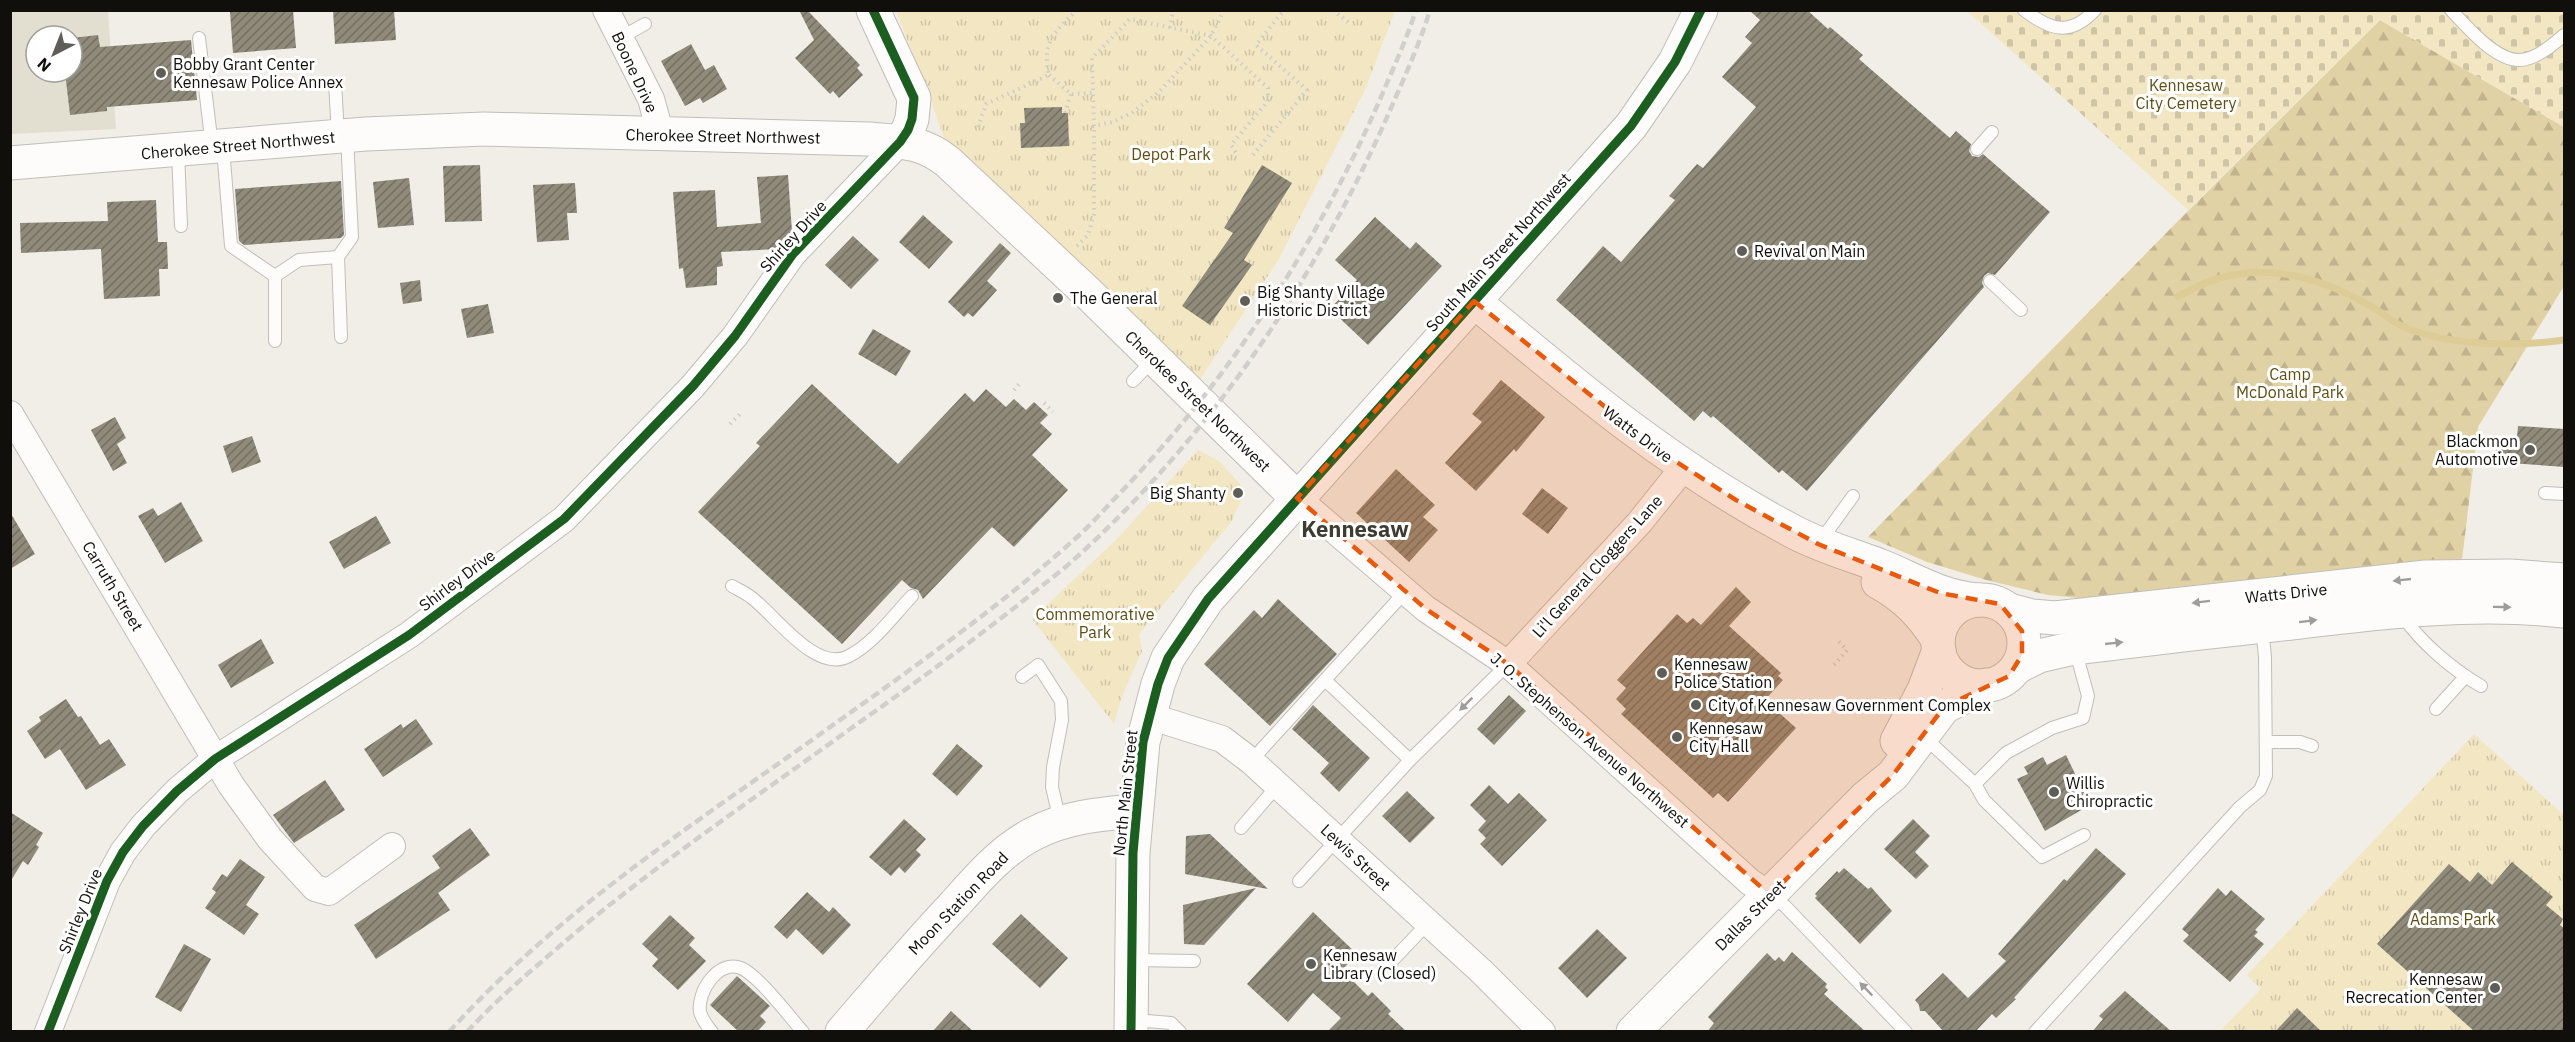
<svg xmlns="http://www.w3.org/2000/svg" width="2575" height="1042" font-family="'IBM Plex Sans',sans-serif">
<defs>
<pattern id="forest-firs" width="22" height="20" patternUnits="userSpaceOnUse" patternTransform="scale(1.5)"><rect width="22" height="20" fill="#e1d2a6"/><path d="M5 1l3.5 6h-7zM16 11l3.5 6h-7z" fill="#c0b38e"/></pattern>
<pattern id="cemetery-stones" width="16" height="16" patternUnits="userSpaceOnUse" patternTransform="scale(1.5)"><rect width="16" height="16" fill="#f2e6c3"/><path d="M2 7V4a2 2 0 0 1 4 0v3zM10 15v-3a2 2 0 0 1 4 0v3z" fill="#cec4a6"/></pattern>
<pattern id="park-tufts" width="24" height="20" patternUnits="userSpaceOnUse" patternTransform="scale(1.5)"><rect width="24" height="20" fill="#f2e6c3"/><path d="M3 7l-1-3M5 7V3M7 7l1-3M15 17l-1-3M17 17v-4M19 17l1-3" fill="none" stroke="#cec4a6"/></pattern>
<pattern id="building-hatch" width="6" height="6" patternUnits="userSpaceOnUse" patternTransform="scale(1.5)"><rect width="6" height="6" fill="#8f8a7a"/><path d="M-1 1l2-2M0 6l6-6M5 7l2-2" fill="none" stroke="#736f62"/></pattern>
</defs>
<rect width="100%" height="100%" fill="#f0eee6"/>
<path fill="#e2ded0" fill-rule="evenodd" d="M10 11H108L116 129 11 134ZM36 36H72V72H36Z"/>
<path fill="url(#forest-firs)" d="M2380 20 2564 127V286L2478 427 2462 560 2109 601 2048 595 1986 580 1927 562 1868 537 2174 225Z"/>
<path fill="url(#cemetery-stones)" d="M1967 11H2564V127L2380 20 2188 210Z"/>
<g fill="url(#park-tufts)">
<path d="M896 11H1395L1365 90 1279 259 1200 379 944 139 929 94Z"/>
<path d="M1198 450 1219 461 1240 484 1242 498 1232 521 1139 634 1142 651 1121 699 1114 724 1032 619 1115 541Z"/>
<path d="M2474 734 2564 815V1031L2219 1032 2261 989 2247 975Z"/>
</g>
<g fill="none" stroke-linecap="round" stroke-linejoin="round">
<path stroke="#decc96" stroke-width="7" d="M2178 296C2192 290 2206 281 2220 278 2272 263 2326 280 2372 307 2381 312 2389 319 2398 324 2441 346 2518 347 2564 340"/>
</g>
<g fill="url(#building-hatch)">
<path d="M248 10H293L296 48 233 53 230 12Z"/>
<path d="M333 10H394L396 40 335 44Z"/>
<path d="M799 10H807L860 65 857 68 863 75 839 98 833 91 830 94 795 58 814 40Z"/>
<path d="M1749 10H1807L1828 29 1830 27 1863 55 1859 59 1950 138 1956 131 1971 144 1969 151 1972 156 1979 157 1983 154 2050 212 1995 275 1988 273 1984 276 1982 283 1984 287 1807 491 1782 470 1779 473 1713 416 1711 418 1703 411 1694 421 1556 300 1603 246 1621 262 1675 200 1669 196 1697 164 1703 168 1756 107 1722 77 1752 43 1745 37 1760 20Z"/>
<path d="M98 35 100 47 191 40 197 100 107 107V111L70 115 65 72H72V38Z"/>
<path d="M691 44 705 70 714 65 727 89 703 103 700 98 685 106 661 61Z"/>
<path d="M1062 107V113H1068L1069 146 1021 148 1020 123H1025L1024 108Z"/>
<path d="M480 165 482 221 445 222 443 166Z"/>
<path d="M1262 165 1292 183 1244 260 1252 265 1210 325 1182 306 1233 233 1224 228Z"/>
<path d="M788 175 792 232 778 249 721 252 723 266 717 267V285L686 288 683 268 679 269 673 192 715 190 717 227 761 223 757 177Z"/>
<path d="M409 178 414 225 378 228 373 182Z"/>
<path d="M341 181 344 235 341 238 244 245 239 241 235 189Z"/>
<path d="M575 183 577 213H567L569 240 537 242 533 185Z"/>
<path d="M156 200 158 242H167L168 269H159L160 296 104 299 101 249 21 253 20 223 108 221 107 202Z"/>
<path d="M923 215 953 242 929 269 899 242Z"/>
<path d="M1375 217 1410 249 1416 242 1442 266 1368 345 1330 309 1357 280 1335 260Z"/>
<path d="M853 236 879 260 851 289 825 265Z"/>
<path d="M1000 243 1011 253 987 281 997 290 973 317 968 313 964 317 948 302Z"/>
<path d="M420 280 422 301 403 304 400 283Z"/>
<path d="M488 304 494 333 467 338 461 309Z"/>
<path d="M873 329 911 351 896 376 858 354Z"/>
<path d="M1501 380 1545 417 1516 452 1514 449 1476 491 1445 463 1482 422 1472 414Z"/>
<path d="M812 384 898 464 965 393 974 402 986 389 1006 407 1014 399 1026 410 1034 402 1048 415 1040 423 1052 434 1032 455 1068 490 1014 547 992 527 923 599 918 590 911 588 902 580 842 644 698 512 760 446 756 443Z"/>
<path d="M115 417 126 438 117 444 127 463 113 471 91 430Z"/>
<path d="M2518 426 2565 429V467L2495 462 2497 437 2517 438Z"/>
<path d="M252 436 261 462 232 473 223 446Z"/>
<path d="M1396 469 1435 505 1423 517 1438 530 1409 562 1356 513Z"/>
<path d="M1542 488 1568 508 1548 534 1522 514Z"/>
<path d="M181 502 203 541 165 563 138 516 153 508 158 516Z"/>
<path d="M10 512 35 554 10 569Z"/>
<path d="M376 516 391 543 344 569 329 542Z"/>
<path d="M1736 587 1751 602 1729 626 1781 673 1778 676 1783 680 1765 700 1796 728 1728 802 1718 793 1713 798 1646 737 1621 714 1626 709 1616 699 1626 688 1617 680 1677 614 1687 623 1693 618 1701 625Z"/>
<path d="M1278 599 1337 654 1270 726 1204 664 1254 610 1262 618Z"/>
<path d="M261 639 274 663 231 688 218 665Z"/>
<path d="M1509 695 1526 711 1494 745 1477 729Z"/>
<path d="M66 699 78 717 81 716 100 745 109 739 126 765 86 790 60 749 45 759 27 731 41 721 39 717Z"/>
<path d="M1313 705 1370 758 1339 792 1320 773 1329 763 1292 729Z"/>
<path d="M416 719 433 744 383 777 364 749 401 724 403 728Z"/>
<path d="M957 744 983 766 957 796 932 774Z"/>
<path d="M2066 755 2090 805 2045 831 2017 779 2028 774 2024 767 2043 757 2047 765Z"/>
<path d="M325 780 345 810 294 843 273 815Z"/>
<path d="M1489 785 1508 804 1519 793 1547 820 1502 866 1480 844 1486 838 1478 830 1486 821 1470 805Z"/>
<path d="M1407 791 1435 818 1410 843 1382 816Z"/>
<path d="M10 812 43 833 36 845 39 847 28 865 23 861 10 882Z"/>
<path d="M904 819 926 839 916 850 921 855 905 873 899 867 891 876 869 857Z"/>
<path d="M1913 819 1930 836 1915 852 1929 866 1916 879 1884 849Z"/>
<path d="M470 828 490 855 438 893 450 910 376 959 354 925 440 868 432 856Z"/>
<path d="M1210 834 1268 889 1185 874 1186 836Z"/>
<path d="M2096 848 2126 874 2055 952 2014 998 2016 999 1996 1018 1992 1014 1975 1032H1944L1925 1011H1920L1919 1005 1915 1000 1943 973 1968 998 2006 961 1998 954 2064 879 2067 881Z"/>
<path d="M240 859 265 877 246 905 259 914 244 935 205 908 216 892 212 889 222 874 227 877Z"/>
<path d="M2512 862 2553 897 2546 905 2563 919 2560 925 2565 929V1032H2475L2377 944 2449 864 2470 882 2478 872 2492 885Z"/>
<path d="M1844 868 1868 889 1871 887 1892 911 1860 944 1815 898 1817 896 1815 894 1837 871 1839 873Z"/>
<path d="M1256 888 1204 945 1184 944 1183 905Z"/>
<path d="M2218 888 2226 896 2231 890 2265 919 2255 930 2258 932 2254 936 2264 944 2230 982 2183 941 2189 935 2182 929Z"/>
<path d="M807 892 829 912 833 907 851 925 823 955 796 929 787 939 774 927Z"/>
<path d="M1313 912 1357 954 1342 970 1368 996 1372 992 1391 1011 1388 1014 1407 1032H1327L1341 1018 1313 993 1288 1022 1247 984Z"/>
<path d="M1021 914 1068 958 1040 988 992 944Z"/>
<path d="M670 915 695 938 689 945 706 961 678 990 652 966 658 959 642 944Z"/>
<path d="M1597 929 1627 958 1587 998 1558 968Z"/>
<path d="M184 944 211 959 181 1012 155 997Z"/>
<path d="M1792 952 1827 984 1825 987 1828 990 1824 994 1866 1032H1707L1714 1023 1708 1017 1767 953 1775 961 1779 957 1784 962Z"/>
<path d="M737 976 770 1006 760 1016 766 1022 757 1032H739L710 1005Z"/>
<path d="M2125 991 2172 1032H2092L2103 1019 2099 1016Z"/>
<path d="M2297 1008 2322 1032H2275Z"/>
<path d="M951 1011 974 1032H932Z"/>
</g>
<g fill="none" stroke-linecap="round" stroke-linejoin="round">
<defs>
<g id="lane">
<path d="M2024 10C2050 30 2070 37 2095 10"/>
<path d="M2451 10C2467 27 2495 60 2519 60 2535 60 2553 45 2564 35"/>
<path d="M199 38 212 146"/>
<path d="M620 38 645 24"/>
<path d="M335 83 338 135"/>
<path d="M223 148 231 246 275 276"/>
<path d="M1977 149 1992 132"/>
<path d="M178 152 181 226"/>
<path d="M1990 281 2021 310"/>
<path d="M341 337 338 257 352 237 347 137"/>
<path d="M275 341V276L299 260 338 257"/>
<path d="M1133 381 1153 360"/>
<path d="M2545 493 2564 494"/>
<path d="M1819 543 1853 496"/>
<path d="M732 586C739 590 746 593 752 598 775 615 816 674 849 656 874 643 893 616 912 596"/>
<path d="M2402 615C2421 643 2452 669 2481 686"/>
<path d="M1022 677 1038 665 1061 701 1062 720 1053 767 1052 787 1060 821"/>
<path d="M1326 681 1410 760"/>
<path d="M2436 709 2465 677"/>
<path d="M1923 736 1975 784 2006 753 2052 728 2083 718 2088 696 2075 649"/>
<path d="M2266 742H2300L2312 746"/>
<path d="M1251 761 1405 592"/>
<path d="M1975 784 1984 800 2042 857 2084 835"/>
<path d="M1241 828 1278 785"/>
<path d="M1299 881 1410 760 1508 664"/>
<path d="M1770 895 1785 906 1906 1032"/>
<path d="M1133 960 1194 961"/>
<path d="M1390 963 1428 923"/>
<path d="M1134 1020 1171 1023 1180 1032"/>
<path d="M712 1032C707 1026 702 1019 700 1012 697 992 718 959 741 968 759 976 789 1016 803 1032"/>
<path d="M2035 1032 2240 807 2260 790 2266 776 2265 657 2262 627"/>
</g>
<g id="street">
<path d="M606 10 651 99 661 135"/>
<path d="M10 414 231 785 270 839 315 888 329 892 392 846"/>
<path d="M1297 498 1426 609 1508 664 1750 882 1770 895"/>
<path d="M1508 664 1639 523 1684 467"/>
<path d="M1149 716 1222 739 1251 761 1481 971 1542 1032"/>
<path d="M48 1032 107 881 123 852 143 826 177 791 215 759 409 635 564 519 693 386 735 336 793 254 900 142"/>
</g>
<g id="secondary">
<path d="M873 10 914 98 912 119 908 130 900 142"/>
<path d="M10 163 366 134 484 129 869 139C901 142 922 141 948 162L1090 295 1297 498"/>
<path d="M1474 301C1578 388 1675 470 1796 533 1823 547 1852 555 1881 566 1914 579 1942 598 1979 600"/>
<path d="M1878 582C1905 597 1922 614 1938 640"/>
<circle cx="1981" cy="643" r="43"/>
<path d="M2009 610 2032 616 2055 618 2426 577 2510 576 2564 580"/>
<path d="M2017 667 2039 656 2074 648C2147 639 2219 631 2292 623 2383 612 2473 601 2564 611"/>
<path d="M1897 741 1924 690 1939 650"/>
<path d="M842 1032C879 989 916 945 955 904 978 878 1002 850 1033 834 1065 817 1100 814 1135 811"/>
<path d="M1131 1032 1133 853 1143 742 1158 684 1168 658 1208 599 1631 126 1675 62 1701 10"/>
<path d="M1633 1032 1865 798 1893 775 1944 707 1987 685"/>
</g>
</defs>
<use href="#lane" stroke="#c0beb8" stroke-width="14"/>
<use href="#street" stroke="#c0beb8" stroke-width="28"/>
<use href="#secondary" stroke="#c0beb8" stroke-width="35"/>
<g stroke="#cdcdcb" stroke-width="4" stroke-dasharray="1.5 4.5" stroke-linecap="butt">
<path d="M1224 10 1211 36 1159 92 1133 112 1113 122 1094 126 1092 58 1130 19 1211 36 1268 88V101L1231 145 1237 154"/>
<path d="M1333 10 1349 23"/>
<path d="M1170 28 1173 10"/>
<path d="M1049 75 1071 94 1093 93"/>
<path d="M1065 113 1071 94"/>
<path d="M978 127 986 104 1049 75C1041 43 1055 31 1077 10"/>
<path d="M1253 155 1307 90 1256 45 1284 10"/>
<path d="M1077 246 1088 235 1094 214V126"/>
<path d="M1135 303 1150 286"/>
<path d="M1014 390 1020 383"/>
<path d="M1044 403 1053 412"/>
<path d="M730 424 741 413"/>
<path d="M1834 665 1847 650 1837 640"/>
</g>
<use href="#lane" stroke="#fdfcfb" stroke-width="12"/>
<use href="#street" stroke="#fdfcfb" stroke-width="26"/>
<use href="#secondary" stroke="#fdfcfb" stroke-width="33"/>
<g stroke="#d0cfcc" stroke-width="4.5" stroke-dasharray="9 4.5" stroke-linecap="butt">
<path d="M449 1032C555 914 691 826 819 735 907 672 996 610 1076 538 1092 524 1106 507 1121 492 1232 376 1321 238 1384 90 1395 64 1407 38 1416 10"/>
<path d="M467 1032C498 998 533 969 568 939 658 863 755 798 850 729 907 689 963 648 1018 605 1038 588 1060 573 1079 555 1211 434 1311 286 1384 124 1400 87 1418 49 1430 10"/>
</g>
<defs>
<g id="cycleway">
<path d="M48 1032 107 881 123 852 143 826 177 791 215 759 409 635 564 519 693 386 735 336 793 254 900 142 908 130 912 119 914 98 873 10"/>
<path d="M1131 1032 1133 853 1143 742 1158 684 1168 658 1208 599 1631 126 1675 62 1701 10"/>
</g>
</defs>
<use href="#cycleway" stroke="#fff" stroke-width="13"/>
<use href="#cycleway" stroke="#1b5e20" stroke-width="9"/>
</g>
<defs><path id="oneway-solid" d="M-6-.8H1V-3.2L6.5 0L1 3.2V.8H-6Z" transform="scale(1.5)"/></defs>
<g fill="#9e9d9b">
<use href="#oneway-solid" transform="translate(2402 580) rotate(174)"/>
<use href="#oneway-solid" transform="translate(2201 602) rotate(173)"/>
<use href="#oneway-solid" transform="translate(2502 607) rotate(1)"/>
<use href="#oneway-solid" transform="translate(2308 621) rotate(-7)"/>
<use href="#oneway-solid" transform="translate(2114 643) rotate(-6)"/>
<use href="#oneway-solid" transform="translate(1466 704) rotate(135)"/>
<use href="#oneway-solid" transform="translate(1866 989) rotate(-134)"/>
</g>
<path fill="#e8590c" fill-opacity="0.2" stroke="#e8590c" stroke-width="4.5" stroke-dasharray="12 8" stroke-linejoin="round" d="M1474 301 1661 452 1736 500 1818 544 1940 593 2000 604 2022 631V655L2009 676 1944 707 1893 775 1770 895 1508 664 1426 609 1297 498Z"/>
<g fill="#5e5d58" stroke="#fff" stroke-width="2">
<circle cx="161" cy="73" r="6"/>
<circle cx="1742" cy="251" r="6"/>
<circle cx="1058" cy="298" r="6"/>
<circle cx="1245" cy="301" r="6"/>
<circle cx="2530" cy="450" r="6"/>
<circle cx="1238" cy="493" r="6"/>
<circle cx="1662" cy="673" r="6"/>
<circle cx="1696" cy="705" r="6"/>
<circle cx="1677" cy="737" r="6"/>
<circle cx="2054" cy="792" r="6"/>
<circle cx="1311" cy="964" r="6"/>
<circle cx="2495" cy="988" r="6"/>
</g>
<g text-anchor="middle" stroke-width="6" stroke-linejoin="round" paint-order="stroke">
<g font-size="16" fill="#100f0b" stroke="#fff" text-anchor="start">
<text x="173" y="70">Bobby Grant Center<tspan x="173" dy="18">Kennesaw Police Annex</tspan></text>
<text x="1754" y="257">Revival on Main</text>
<text x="1257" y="298">Big Shanty Village<tspan x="1257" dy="18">Historic District</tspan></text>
<text x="1070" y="304">The General</text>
<text x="2518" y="447" text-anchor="end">Blackmon<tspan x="2518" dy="18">Automotive</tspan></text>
<text x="1226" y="499" text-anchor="end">Big Shanty</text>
<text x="1674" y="670">Kennesaw<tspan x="1674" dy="18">Police Station</tspan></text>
<text x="1708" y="711">City of Kennesaw Government Complex</text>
<text x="1689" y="734">Kennesaw<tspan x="1689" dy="18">City Hall</tspan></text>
<text x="2066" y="789">Willis<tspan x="2066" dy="18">Chiropractic</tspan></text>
<text x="1323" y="961">Kennesaw<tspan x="1323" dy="18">Library (Closed)</tspan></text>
<text x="2483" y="985" text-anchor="end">Kennesaw<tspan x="2483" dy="18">Recrecation Center</tspan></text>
</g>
<g font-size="16" fill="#100f0b" stroke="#fff">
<text transform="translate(635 72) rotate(65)" y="6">Boone Drive</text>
<text transform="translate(723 136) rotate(1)" y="6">Cherokee Street Northwest</text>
<text transform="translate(238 145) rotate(-5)" y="6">Cherokee Street Northwest</text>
<text transform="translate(793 236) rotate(-48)" y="6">Shirley Drive</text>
<text transform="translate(1498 252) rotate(-48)" y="6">South Main Street Northwest</text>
<text transform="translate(1198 401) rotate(44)" y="6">Cherokee Street Northwest</text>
<text transform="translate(1638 434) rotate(37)" y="6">Watts Drive</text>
<text transform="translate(1597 566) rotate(-48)" y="6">Li'l General Cloggers Lane</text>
<text transform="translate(457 580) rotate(-37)" y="6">Shirley Drive</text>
<text transform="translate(113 586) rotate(59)" y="6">Carruth Street</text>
<text transform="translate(2286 593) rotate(-6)" y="6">Watts Drive</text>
<text transform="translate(1590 740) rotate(41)" y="6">J. O. Stephenson Avenue Northwest</text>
<text transform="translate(1125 793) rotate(-84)" y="6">North Main Street</text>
<text transform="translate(1356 857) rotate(43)" y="6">Lewis Street</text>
<text transform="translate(958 903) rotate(-46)" y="6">Moon Station Road</text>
<text transform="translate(80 911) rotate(-68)" y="6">Shirley Drive</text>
<text transform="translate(1750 915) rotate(-45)" y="6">Dallas Street</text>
</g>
<g font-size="16" fill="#5f4e14" stroke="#fff">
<text x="2186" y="91">Kennesaw<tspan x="2186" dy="18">City Cemetery</tspan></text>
<text x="1171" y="160">Depot Park</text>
<text x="2290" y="380">Camp<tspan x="2290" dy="18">McDonald Park</tspan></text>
<text x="1095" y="620">Commemorative<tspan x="1095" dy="18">Park</tspan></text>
<text x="2453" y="925">Adams Park</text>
</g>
<g font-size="22" font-weight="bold" fill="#3f3c32" stroke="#fff">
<text x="1355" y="537">Kennesaw</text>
</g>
</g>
<rect width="2575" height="1042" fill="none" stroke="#100f0b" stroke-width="24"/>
<g transform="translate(54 54) rotate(222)"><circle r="28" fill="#ffffff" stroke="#9f9f9d" stroke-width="1.5"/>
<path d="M0-4.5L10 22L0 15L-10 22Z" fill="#5e5d58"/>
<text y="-9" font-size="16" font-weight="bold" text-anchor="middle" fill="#100f0b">N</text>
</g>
</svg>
